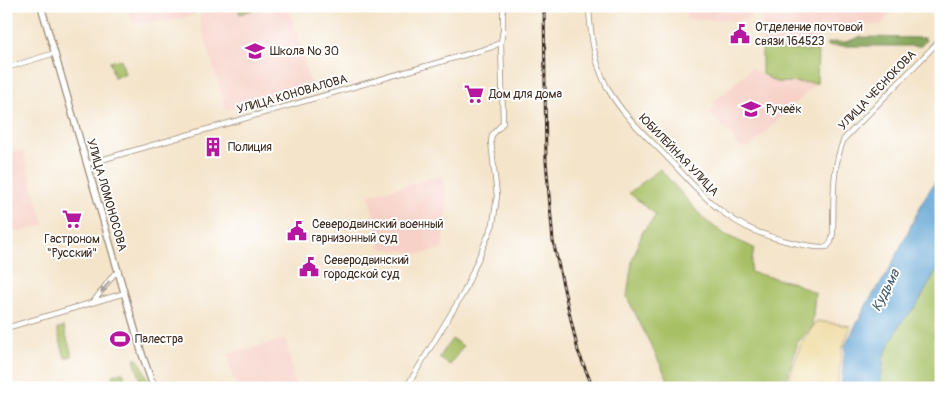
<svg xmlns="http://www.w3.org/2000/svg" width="947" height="394" font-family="Pangolin,sans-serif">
<rect width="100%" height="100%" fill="#fff"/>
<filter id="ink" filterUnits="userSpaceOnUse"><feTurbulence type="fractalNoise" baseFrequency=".02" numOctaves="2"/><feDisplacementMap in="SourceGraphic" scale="10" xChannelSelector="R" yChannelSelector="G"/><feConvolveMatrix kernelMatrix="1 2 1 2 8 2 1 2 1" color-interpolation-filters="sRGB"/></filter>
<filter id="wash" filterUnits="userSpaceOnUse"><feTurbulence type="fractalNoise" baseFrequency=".0096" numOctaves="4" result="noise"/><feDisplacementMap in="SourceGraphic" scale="20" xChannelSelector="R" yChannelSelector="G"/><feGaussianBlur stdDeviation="1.12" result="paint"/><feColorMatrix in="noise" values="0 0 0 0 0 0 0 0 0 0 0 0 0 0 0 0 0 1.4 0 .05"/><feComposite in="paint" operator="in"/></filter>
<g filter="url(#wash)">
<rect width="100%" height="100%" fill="#f4e4ca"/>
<g fill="#f7d1c7">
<path d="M128 6H203V7L191 16 165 22 132 23Z"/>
<path d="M211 6H288L311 85 226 110 199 17 210 9Z"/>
<rect x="686" y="6" width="64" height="14"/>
<path d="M763 6H893V10L881 25H819L817 83 750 147 741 148 734 142V138L709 112 716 106 714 102 751 68 762 74Z"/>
<path d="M23 150 44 225 22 232 6 230V155Z"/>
<path d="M442 176 448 200 442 249 420 254 380 248 369 195Z"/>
<path d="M286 339 296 388H236L227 354Z"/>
</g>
<g fill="#a7c065" stroke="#717542">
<path d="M238 6H264L240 14Z"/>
<path d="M762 49 818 51 817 83 776 82 762 74Z"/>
<path d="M121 59 125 74 114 77 110 62Z"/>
<path d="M660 169 705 220 726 235 754 248 750 272 794 283 815 293 812 327 798 342 784 388H672L627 297 632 261 642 233 656 215 629 193Z"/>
<path d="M941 262V323L933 336 941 340V388H880L884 356 900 324 917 305Z"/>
<path d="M64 327 72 356 65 358 57 329Z"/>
<path d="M452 339 463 346 450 365 439 358Z"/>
<path d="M136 358C143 362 147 380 152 388H145L141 381 134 360Z"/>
<path d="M123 372 127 386 138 384 141 388H116L112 375Z"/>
</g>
<path fill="#85a65a" stroke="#60683c" d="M861 37 925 38 926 40 921 46H828V43C834 41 839 43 845 42 851 41 855 38 861 37Z"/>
<path fill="#eeda9e" stroke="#94825e" d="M817 321 851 326 842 349 837 388H786L801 344Z"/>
<path fill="#5ca2d2" stroke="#4c6678" d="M941 172V262L917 305 900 324 884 355 880 388H841L845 346 869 300 887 274 924 199Z"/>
</g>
<g filter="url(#ink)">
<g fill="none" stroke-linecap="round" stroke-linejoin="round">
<defs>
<g id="minor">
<path d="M589 6C590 35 594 62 607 87 620 112 642 132 661 151 703 194 723 226 786 241 799 244 813 248 827 247L831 242 833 233C834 201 831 169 844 139L941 39"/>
<path d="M6 68 55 53"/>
<path d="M87 164 492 47 501 42"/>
<path d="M94 301 114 274 119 273"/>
<path d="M6 328 125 293"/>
<path d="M406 388 464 292 493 224 497 196 491 141 492 135 503 123 501 42 503 30V6"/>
</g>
<path id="tertiary" d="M41 6 142 354 151 380 156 388"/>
</defs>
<use href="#minor" stroke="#988774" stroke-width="6"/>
<use href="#tertiary" stroke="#988774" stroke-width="8"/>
<use href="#minor" stroke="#fff" stroke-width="4.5"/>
<use href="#tertiary" stroke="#fff" stroke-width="5.5"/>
<defs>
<path id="rail" d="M544 6 546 161 553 241 578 351 593 388"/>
</defs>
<use href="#rail" stroke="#3b2a1e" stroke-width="3"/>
<use href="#rail" stroke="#fff" stroke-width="1" stroke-dasharray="4" stroke-linecap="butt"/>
</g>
<defs><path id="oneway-solid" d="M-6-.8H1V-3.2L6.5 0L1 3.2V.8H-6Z" transform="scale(1.25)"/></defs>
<use fill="#a79f9a" href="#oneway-solid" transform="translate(105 287) rotate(126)"/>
</g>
<defs>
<symbol id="civic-bare" viewBox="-9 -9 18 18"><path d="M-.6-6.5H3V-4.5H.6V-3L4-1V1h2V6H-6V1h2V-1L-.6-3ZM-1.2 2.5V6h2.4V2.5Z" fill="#b5179e" stroke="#fff" stroke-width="2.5" paint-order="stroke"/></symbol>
<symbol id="school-bare" viewBox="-9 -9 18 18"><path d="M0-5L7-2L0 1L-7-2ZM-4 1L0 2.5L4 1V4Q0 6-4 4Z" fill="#b5179e" stroke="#fff" stroke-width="2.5" paint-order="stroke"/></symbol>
<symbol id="supermarket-bare" viewBox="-9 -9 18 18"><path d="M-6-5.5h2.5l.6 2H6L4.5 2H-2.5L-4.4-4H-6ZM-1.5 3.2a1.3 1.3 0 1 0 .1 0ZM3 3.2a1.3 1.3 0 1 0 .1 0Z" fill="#b5179e" stroke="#fff" stroke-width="2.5" paint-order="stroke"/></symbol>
<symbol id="building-bare" viewBox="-9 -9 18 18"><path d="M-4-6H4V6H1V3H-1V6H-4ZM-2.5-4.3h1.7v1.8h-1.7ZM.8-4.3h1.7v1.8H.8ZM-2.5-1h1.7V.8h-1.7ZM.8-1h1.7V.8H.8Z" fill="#b5179e" stroke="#fff" stroke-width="2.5" paint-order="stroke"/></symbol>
<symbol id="stadium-bare" viewBox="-9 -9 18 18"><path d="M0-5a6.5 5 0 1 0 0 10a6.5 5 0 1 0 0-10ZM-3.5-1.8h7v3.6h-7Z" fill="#b5179e" stroke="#fff" stroke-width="2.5" paint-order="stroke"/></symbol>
</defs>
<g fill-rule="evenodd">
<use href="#civic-bare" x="726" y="20" width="28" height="28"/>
<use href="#school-bare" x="241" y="37" width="28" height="28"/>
<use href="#supermarket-bare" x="460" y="80" width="28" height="28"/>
<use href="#school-bare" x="737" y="95" width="28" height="28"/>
<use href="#building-bare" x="199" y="133" width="28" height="28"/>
<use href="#supermarket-bare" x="58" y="205" width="28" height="28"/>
<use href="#civic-bare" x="283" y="217" width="28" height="28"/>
<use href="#civic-bare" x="295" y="253" width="28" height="28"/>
<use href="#stadium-bare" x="106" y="325" width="28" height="28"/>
</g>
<g text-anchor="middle" stroke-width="4" stroke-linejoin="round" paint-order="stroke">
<g font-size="12" fill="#3b2a1e" stroke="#fff" text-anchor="start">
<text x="755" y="31">Отделение почтовой<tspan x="755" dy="14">связи 164523</tspan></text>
<text x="270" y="55">Школа № 30</text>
<text x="489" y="98">Дом для дома</text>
<text x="766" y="113">Ручеёк</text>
<text x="228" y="151">Полиция</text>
<text x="312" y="228">Северодвинский военный<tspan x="312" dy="14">гарнизонный суд</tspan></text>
<text x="72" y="243" text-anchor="middle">Гастроном<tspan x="72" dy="14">"Русский"</tspan></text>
<text x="324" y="264">Северодвинский<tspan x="324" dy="14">городской суд</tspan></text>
<text x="135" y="343">Палестра</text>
</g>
<g font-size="12" fill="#3b2a1e" stroke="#fff">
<text transform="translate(877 90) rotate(-46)" y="4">УЛИЦА ЧЕСНОКОВА</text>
<text transform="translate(292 94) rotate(-16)" y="4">УЛИЦА КОНОВАЛОВА</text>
<text transform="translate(679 155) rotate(46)" y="4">ЮБИЛЕЙНАЯ УЛИЦА</text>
<text transform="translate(107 195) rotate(74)" y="4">УЛИЦА ЛОМОНОСОВА</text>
</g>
<g font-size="14" font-style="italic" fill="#4a606f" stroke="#fff">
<text transform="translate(885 290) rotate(-63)" y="5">Кудьма</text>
</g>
</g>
<rect width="947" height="394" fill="none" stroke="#fff" stroke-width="25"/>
</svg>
